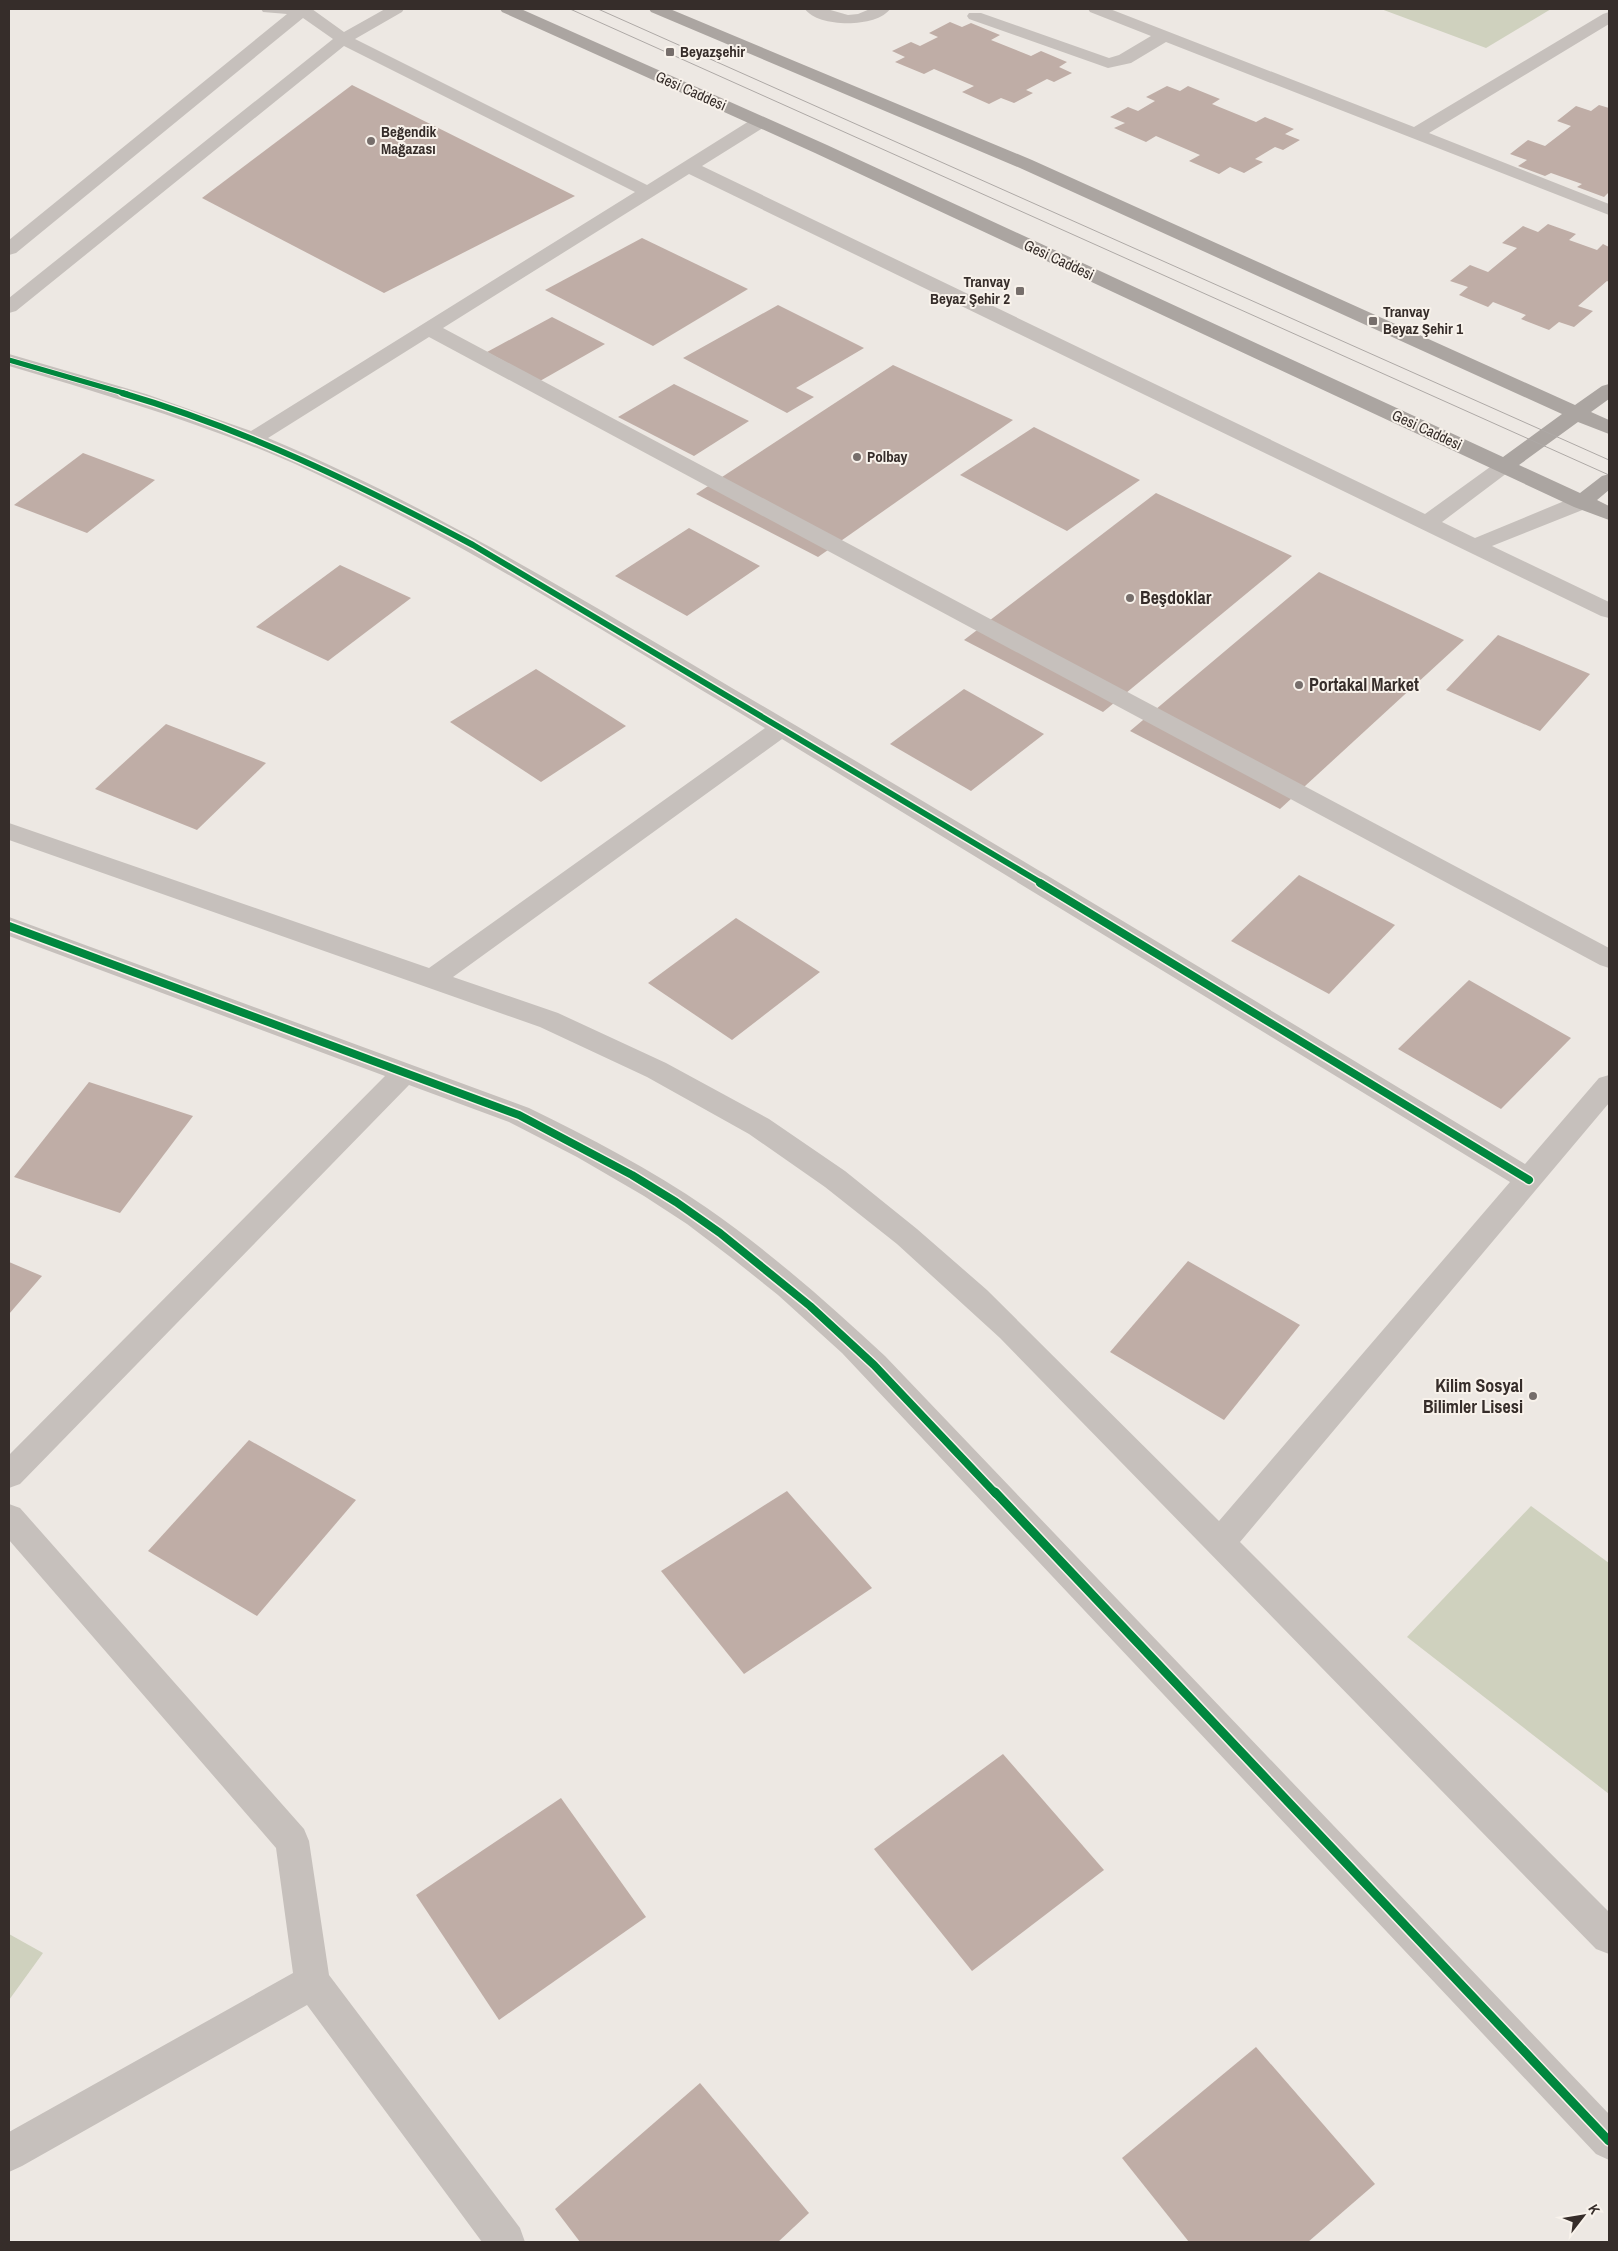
<svg xmlns="http://www.w3.org/2000/svg" width="1618" height="2251" font-family="'Archivo Narrow',sans-serif">
<rect width="100%" height="100%" fill="#ede8e3"/>
<g fill="#cfd1be">
<path d="M1381 9H1551L1486 48Z"/>
<path d="M1531 1506 1609 1563V1794L1407 1637Z"/>
<path d="M9 1934 43 1953 9 2000Z"/>
</g>
<g fill="#bfada6">
<path d="M950 22 962 27 971 23 1000 35 991 40 1031 56 1041 51 1067 62 1059 67 1072 73 1054 82 1047 79 1026 90 1033 93 1014 103 1001 98 989 104 962 92 974 86 934 69 924 74 895 62 905 57 892 51 911 42 920 46 938 37 929 33Z"/>
<path d="M352 85 575 196 384 293 202 198Z"/>
<path d="M1167 86 1180 91 1188 86 1220 99 1212 104 1256 122 1265 117 1294 129 1285 134 1300 140 1283 150 1275 147 1255 159 1263 162 1244 173 1230 167 1219 174 1189 161 1200 155 1156 136 1146 142 1114 128 1125 123 1110 117 1128 107 1138 111 1155 101 1146 97Z"/>
<path d="M1599 105 1609 108V192L1604 197 1577 187 1582 184 1551 173 1545 176 1518 166 1527 160 1510 154 1528 140 1545 146 1571 126 1557 121 1576 106 1591 111Z"/>
<path d="M1548 224 1576 234 1569 240 1597 250 1603 244 1609 247V282L1607 281 1578 306 1593 311 1574 327 1559 322 1549 330 1521 319 1526 315 1493 302 1488 307 1459 295 1468 287 1450 281 1470 265 1488 272 1517 248 1502 243 1523 226 1538 232Z"/>
<path d="M642 238 748 289 653 346 545 290Z"/>
<path d="M778 305 864 348 796 388 814 397 787 413 683 358Z"/>
<path d="M552 317 605 344 540 381 487 352Z"/>
<path d="M893 365 1013 420 818 557 696 494Z"/>
<path d="M674 384 749 421 694 456 618 417Z"/>
<path d="M1034 427 1140 480 1067 531 960 475Z"/>
<path d="M83 453 155 480 87 533 14 505Z"/>
<path d="M1156 493 1292 556 1103 712 964 640Z"/>
<path d="M689 528 760 566 687 616 615 576Z"/>
<path d="M340 565 411 598 328 661 256 627Z"/>
<path d="M1319 572 1464 640 1280 809 1130 731Z"/>
<path d="M1498 635 1590 674 1540 731 1446 690Z"/>
<path d="M536 669 626 726 541 782 450 722Z"/>
<path d="M964 689 1044 734 971 791 890 744Z"/>
<path d="M166 724 266 763 197 830 95 789Z"/>
<path d="M1299 875 1395 925 1329 994 1231 941Z"/>
<path d="M736 918 820 972 732 1040 648 983Z"/>
<path d="M1469 980 1571 1038 1501 1109 1398 1049Z"/>
<path d="M89 1082 193 1116 120 1213 14 1177Z"/>
<path d="M1188 1261 1300 1325 1224 1420 1110 1352Z"/>
<path d="M9 1262 42 1276 9 1314Z"/>
<path d="M249 1440 356 1500 257 1616 148 1551Z"/>
<path d="M787 1491 872 1588 744 1674 661 1571Z"/>
<path d="M1003 1754 1104 1870 972 1971 874 1849Z"/>
<path d="M561 1798 646 1917 499 2020 416 1895Z"/>
<path d="M1256 2047 1375 2184 1308 2242H1189L1122 2158Z"/>
<path d="M700 2083 809 2213 778 2242H580L555 2209Z"/>
</g>
<g fill="none" stroke-linecap="round" stroke-linejoin="round">
<g fill="#c6c0bc" fill-rule="evenodd">
<path d="M261 9H312L344 32 385 9H404L402 12 355 39 647 185 754 118H766L769 122 766 126 702 166 1425 514 1497 462 1504 460 1511 462 1514 466 1511 470 1442 522 1475 538 1574 497 1582 496 1590 497 1593 502 1590 507 1492 546 1609 602V618L1601 616 689 174 443 328 1609 948V968L1600 965 429 337 268 438C443 511 604 613 768 709 1022 859 1273 1012 1525 1164L1599 1078 1609 1075V1103L1240 1542 1609 1912V1954L1596 1949 1000 1338 897 1244 825 1187 749 1134 647 1077 540 1027 9 840V823L429 968 765 728C615 639 467 543 308 470 212 426 110 396 9 366V354L146 394 251 431 635 192 344 46 16 311 9 313V298L333 39 303 18 16 253 9 255V240L287 14 263 12ZM782 739 1510 1182 1219 1521 987 1290 917 1229 845 1171 769 1119 666 1063 558 1013 453 977Z"/>
<path d="M805 9H827L848 15 858 14 870 9H890C877 28 818 28 805 9Z"/>
<path d="M1088 9H1110L1414 127 1603 14 1609 12V24L1429 133 1609 204V215L1166 42 1131 63 1108 68 969 19 967 16 969 13H981L1109 58 1119 55 1151 36 1090 12Z"/>
<path d="M9 917 529 1108C590 1138 651 1169 707 1208 770 1252 828 1303 885 1356L1609 2114V2160L1596 2154 842 1353 778 1295 733 1259 687 1224 644 1196 577 1157 509 1122 409 1085 20 1484 9 1488V1455L385 1076 9 936Z"/>
<path d="M9 1504 20 1508 304 1829 309 1841 329 1975 520 2228 525 2242H482L307 2005 22 2166 9 2172V2132L293 1973 276 1848 9 1540Z"/>
</g>
<path fill="#aba5a1" fill-rule="evenodd" d="M500 9H521L827 145 1503 457 1562 414 1020 168 651 12 649 9H670L1032 160 1575 405 1602 386 1609 384V399L1591 412 1609 420V434L1578 422 1519 465 1580 493 1602 476 1609 474V490L1597 500 1609 506V520L1574 507 815 153 502 12Z"/>
<g stroke="#aea9a6" stroke-width="1">
<path d="M570 9 1609 475"/>
<path d="M598 9 1609 460"/>
</g>
<defs>
<path id="cycleway-far3" d="M9 360 127 394"/>
<path id="cycleway-far2" d="M122 393C245 429 360 485 473 545L1043 884"/>
<g id="cycleway-far1">
<path d="M1040 883 1529 1180"/>
<path d="M9 926 519 1115 632 1175 676 1202 720 1233 810 1306 874 1365 996 1494"/>
</g>
<path id="cycleway" d="M995 1492 1609 2141"/>
</defs>
<use href="#cycleway-far3" stroke="#f8f2eb" stroke-width="7"/>
<use href="#cycleway-far2" stroke="#f8f2eb" stroke-width="9"/>
<use href="#cycleway-far1" stroke="#f8f2eb" stroke-width="11"/>
<use href="#cycleway" stroke="#f8f2eb" stroke-width="12"/>
<use href="#cycleway-far3" stroke="#00873e" stroke-width="5"/>
<use href="#cycleway-far2" stroke="#00873e" stroke-width="6"/>
<use href="#cycleway-far1" stroke="#00873e" stroke-width="8"/>
<use href="#cycleway" stroke="#00873e" stroke-width="9"/>
</g>
<g fill="#766e6b" stroke="#f8f2eb" stroke-width="2">
<rect x="665" y="47" width="10" height="10" rx="2.5"/>
<circle cx="371" cy="141" r="5"/>
<rect x="1015" y="286" width="10" height="10" rx="2.5"/>
<rect x="1368" y="316" width="10" height="10" rx="2.5"/>
<circle cx="857" cy="457" r="5"/>
<circle cx="1130" cy="598" r="5"/>
<circle cx="1299" cy="685" r="5"/>
<circle cx="1533" cy="1396" r="5"/>
</g>
<g text-anchor="middle" stroke-width="4" stroke-linejoin="round" paint-order="stroke">
<g font-size="15" font-weight="bold" fill="#362d2a" stroke="#f8f2eb" text-anchor="start">
<text x="680" y="57">Beyazşehir</text>
<text x="381" y="137">Beğendik<tspan x="381" dy="17">Mağazası</tspan></text>
<text x="1010" y="287" text-anchor="end">Tranvay<tspan x="1010" dy="17">Beyaz Şehir 2</tspan></text>
<text x="1383" y="317">Tranvay<tspan x="1383" dy="17">Beyaz Şehir 1</tspan></text>
<text x="867" y="462">Polbay</text>
</g>
<g font-size="15" fill="#362d2a" stroke="#f8f2eb">
<text transform="translate(691 91) rotate(24)" y="5">Gesi Caddesi</text>
<text transform="translate(1059 260) rotate(25)" y="5">Gesi Caddesi</text>
<text transform="translate(1427 430) rotate(25)" y="5">Gesi Caddesi</text>
</g>
<g font-size="18" font-weight="bold" fill="#362d2a" stroke="#f8f2eb" text-anchor="start">
<text x="1140" y="604">Beşdoklar</text>
<text x="1309" y="691">Portakal Market</text>
<text x="1523" y="1392" text-anchor="end">Kilim Sosyal<tspan x="1523" dy="21">Bilimler Lisesi</tspan></text>
</g>
</g>
<rect width="1618" height="2251" fill="none" stroke="#362d2a" stroke-width="20"/>
<g transform="translate(1583 2216) rotate(59)" stroke="#f8f2eb" stroke-width="4" paint-order="stroke">
<path d="M0-4L9 19L0 12L-9 19Z" fill="#362d2a"/>
<text y="-8" font-size="14" font-weight="bold" text-anchor="middle" fill="#362d2a">K</text>
</g>
</svg>
